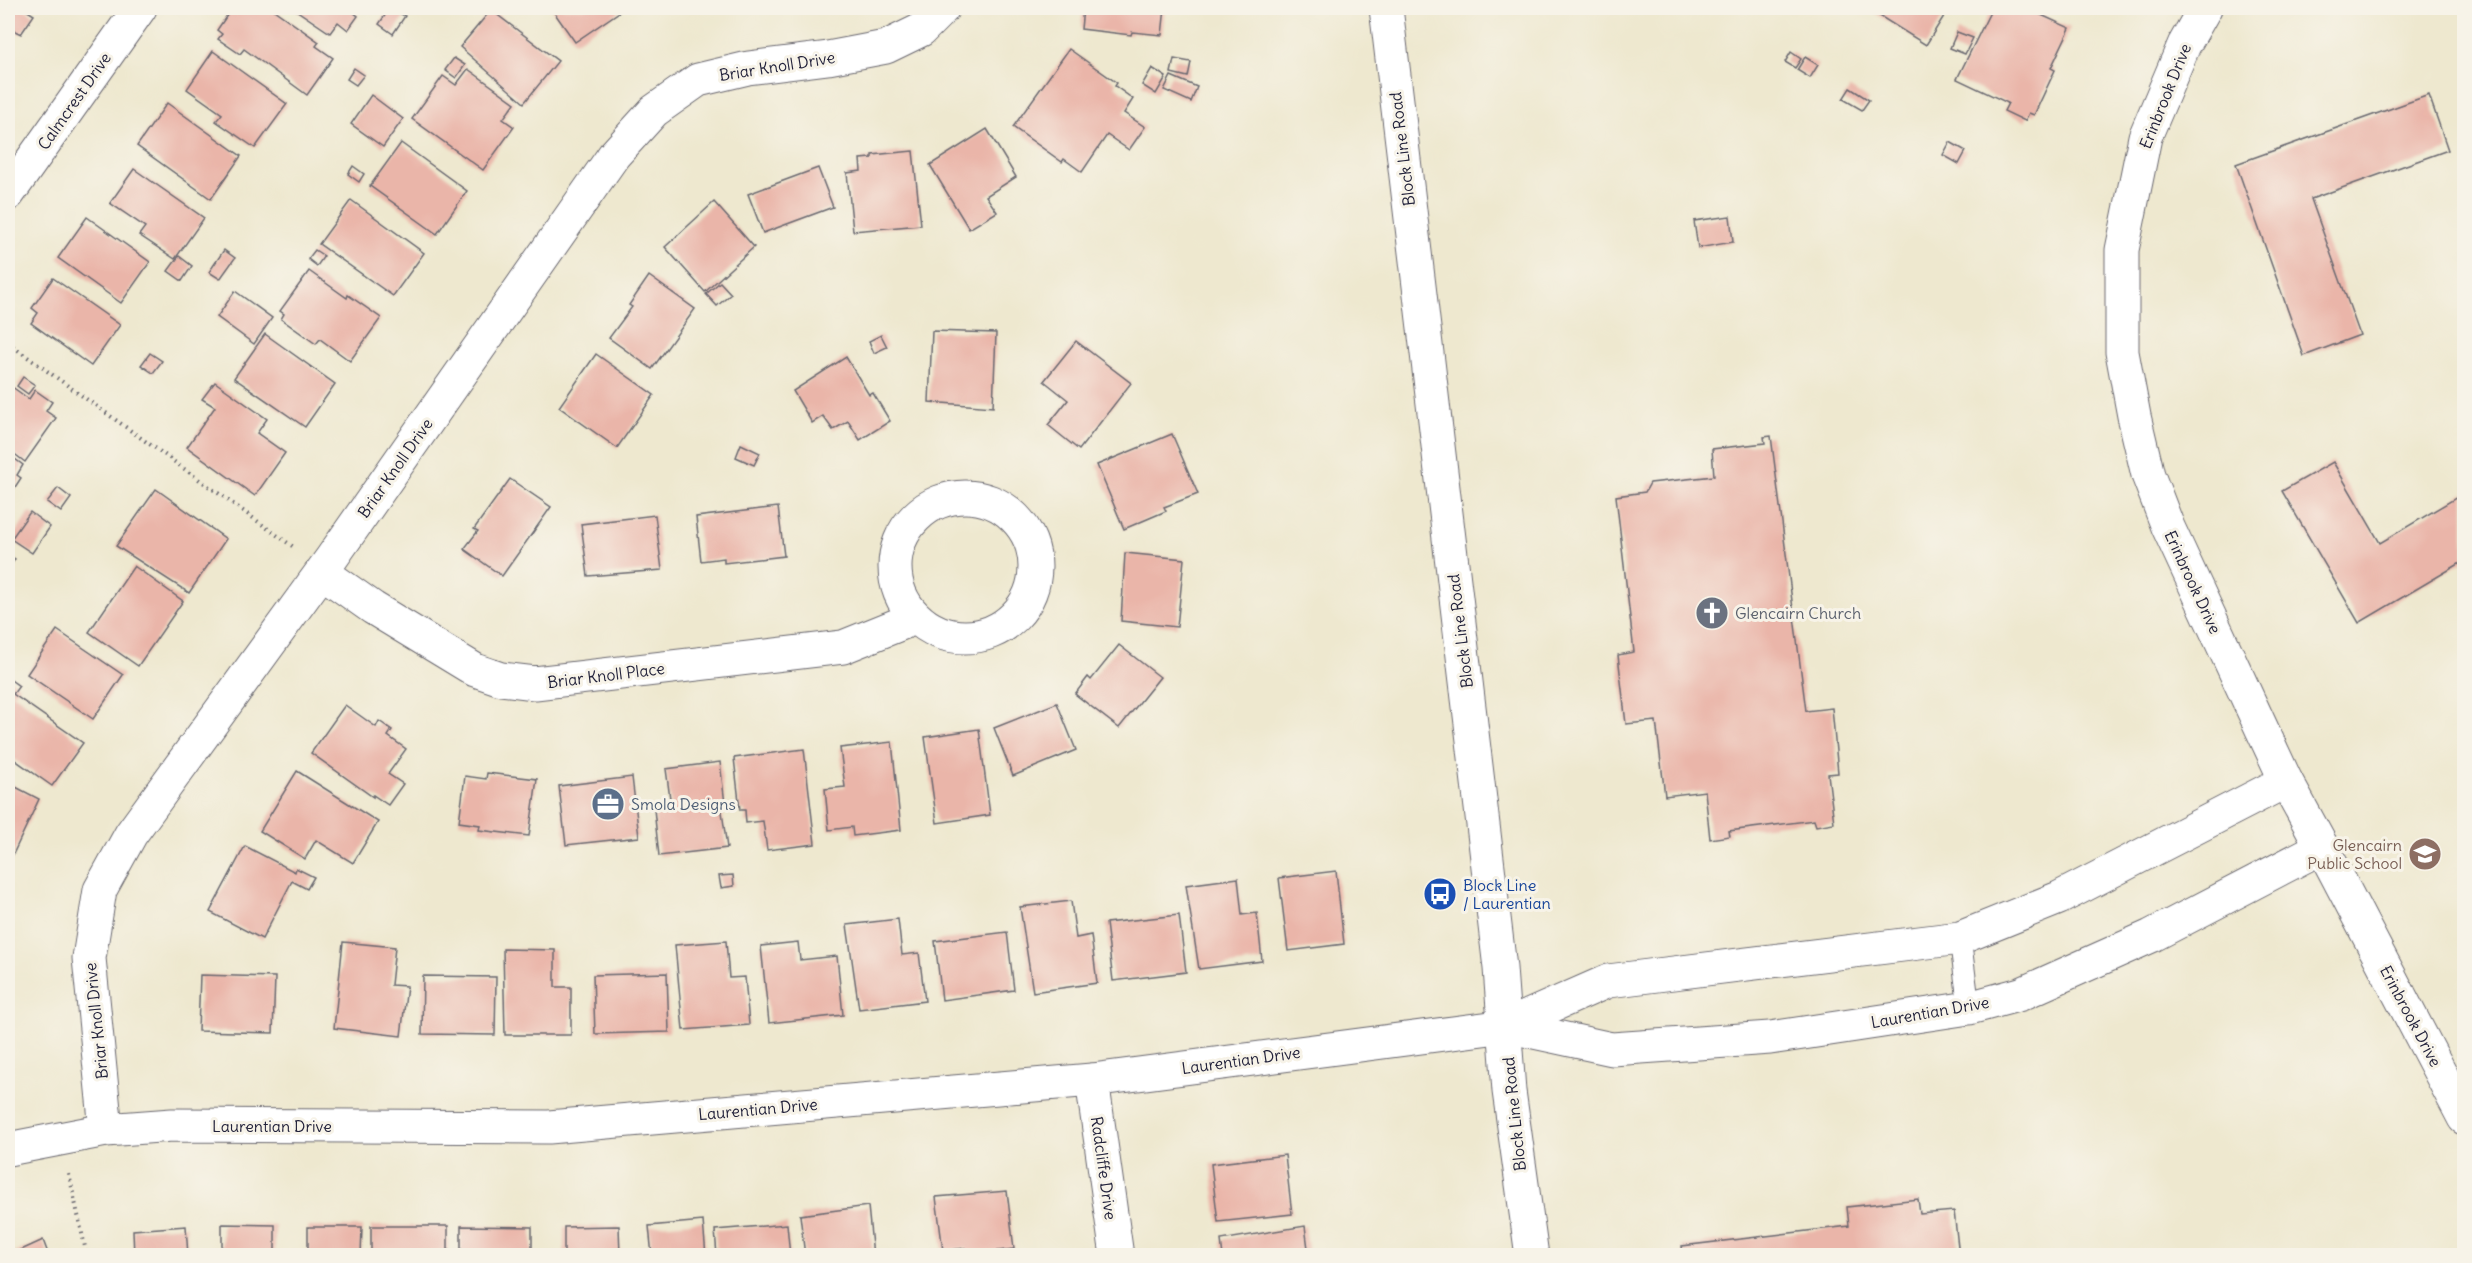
<svg xmlns="http://www.w3.org/2000/svg" width="2472" height="1263" font-family="Delius,sans-serif">
<rect width="100%" height="100%" fill="#f7f3e8"/>
<filter id="ink" filterUnits="userSpaceOnUse"><feTurbulence type="fractalNoise" baseFrequency=".0167" numOctaves="2"/><feDisplacementMap in="SourceGraphic" scale="12" xChannelSelector="R" yChannelSelector="G"/><feConvolveMatrix kernelMatrix="1 2 1 2 8 2 1 2 1" color-interpolation-filters="sRGB"/></filter>
<filter id="wash" filterUnits="userSpaceOnUse"><feTurbulence type="fractalNoise" baseFrequency=".008" numOctaves="4" result="noise"/><feDisplacementMap in="SourceGraphic" scale="24" xChannelSelector="R" yChannelSelector="G"/><feGaussianBlur stdDeviation="1.35" result="paint"/><feColorMatrix in="noise" values="0 0 0 0 0 0 0 0 0 0 0 0 0 0 0 0 0 1.4 0 .05"/><feComposite in="paint" operator="in"/></filter>
<g filter="url(#wash)">
<rect width="100%" height="100%" fill="#eee8cf"/>
<g id="blocks">
<g fill="#eab5a9">
<path d="M8 8H23L34 15 21 34 13 30 8 38Z"/>
<path d="M232 8H271L319 42 316 46 333 58 307 95 244 49 240 54 218 39 222 34 217 30Z"/>
<path d="M293 8H348L358 16 348 30 338 22 330 33Z"/>
<path d="M390 8 405 16 393 34 379 24Z"/>
<path d="M551 8H616L619 12 575 42Z"/>
<path d="M1083 8H1165L1162 35 1132 32 1131 35 1081 29Z"/>
<path d="M1867 8H1949L1926 45Z"/>
<path d="M1992 8H2026L2070 28 2051 68 2055 70 2034 115 2029 113 2025 121 2004 111 2008 103 1957 79Z"/>
<path d="M491 10 558 61 524 103 460 47Z"/>
<path d="M1957 32 1973 38 1965 54 1950 48Z"/>
<path d="M1069 49 1117 83 1115 86 1133 99 1124 113 1145 127 1129 150 1107 135 1082 172 1064 159 1062 162 1013 127Z"/>
<path d="M213 51 287 104 255 148 216 121 222 114 187 89Z"/>
<path d="M1791 52 1801 59 1795 68 1785 62Z"/>
<path d="M1805 57 1818 65 1810 78 1797 70Z"/>
<path d="M454 58 465 65 456 78 445 70Z"/>
<path d="M1174 59 1191 62 1188 77 1171 73Z"/>
<path d="M354 68 364 75 356 85 347 79Z"/>
<path d="M1152 68 1166 77 1156 94 1142 85Z"/>
<path d="M468 69 515 103 503 119 514 127 483 170 412 119 443 76 456 85Z"/>
<path d="M1171 76 1197 87 1191 102 1164 90Z"/>
<path d="M1850 88 1869 100 1862 110 1843 99Z"/>
<path d="M371 95 403 119 383 147 351 124Z"/>
<path d="M2429 95 2448 150 2311 199 2360 335 2304 356 2236 164Z"/>
<path d="M167 103 241 156 211 199 137 146Z"/>
<path d="M987 129 1016 177 986 196 997 212 969 229 930 165Z"/>
<path d="M1950 142 1966 151 1959 164 1943 155Z"/>
<path d="M401 143 467 191 437 234 370 186Z"/>
<path d="M913 151 921 225 853 231 847 173 861 171 860 159 872 158V155Z"/>
<path d="M353 166 364 174 359 182 348 174Z"/>
<path d="M818 168 833 207 763 233 748 194Z"/>
<path d="M134 169 204 218 175 259 139 235 145 227 110 203Z"/>
<path d="M351 200 424 253 393 296 319 244Z"/>
<path d="M714 202 754 247 705 292 665 247Z"/>
<path d="M1730 216 1733 242 1698 248 1694 221Z"/>
<path d="M87 217 150 262 121 303 58 258Z"/>
<path d="M224 250 235 258 220 279 209 272Z"/>
<path d="M315 250 324 256 317 266 308 259Z"/>
<path d="M179 256 192 266 182 281 168 271Z"/>
<path d="M309 271 347 298 348 295 381 318 350 361 320 339 316 344 281 319 284 314 280 311Z"/>
<path d="M649 276 695 309 652 369 609 338 632 307 629 305Z"/>
<path d="M53 278 120 325 91 366 31 323 38 313 32 308Z"/>
<path d="M720 282 731 294 717 306 706 294Z"/>
<path d="M235 291 272 318 254 344 217 317Z"/>
<path d="M932 331 996 333 993 407 929 402Z"/>
<path d="M265 334 335 384 305 427 234 378Z"/>
<path d="M881 335 887 347 874 353 869 341Z"/>
<path d="M1076 341 1131 383 1079 450 1048 425 1068 400 1044 381Z"/>
<path d="M150 353 162 361 153 373 141 365Z"/>
<path d="M596 354 654 395 617 448 559 407Z"/>
<path d="M846 357 869 395 873 393 890 421 860 440 848 421 833 430 823 416 812 423 793 391Z"/>
<path d="M23 377 35 385 28 394 17 386Z"/>
<path d="M215 382 267 419 257 433 285 453 255 496 187 447 215 407 202 399Z"/>
<path d="M8 384 29 399 35 390 52 402 46 411 56 418 25 462 8 449Z"/>
<path d="M1172 434 1198 494 1164 507 1166 511 1124 529 1097 465Z"/>
<path d="M1771 436 1806 711 1832 708 1838 773 1828 774 1834 823 1816 826 1814 820 1729 831 1730 836 1710 839 1705 791 1665 796 1656 721 1626 724 1618 655 1634 652 1616 496 1645 492 1650 483 1714 476 1712 449 1765 443 1764 437Z"/>
<path d="M741 444 760 453 754 465 736 457Z"/>
<path d="M8 454 23 465 17 475 21 478 8 498Z"/>
<path d="M2333 462 2380 543 2464 493V561L2359 623 2282 491Z"/>
<path d="M510 479 551 507 502 576 464 549 478 531 474 529Z"/>
<path d="M58 488 71 498 61 512 47 502Z"/>
<path d="M156 489 226 539 189 593 116 546Z"/>
<path d="M778 507 784 556 724 563V558L701 561 696 517Z"/>
<path d="M30 512 50 527 32 553 11 539Z"/>
<path d="M655 515 662 570 588 576 581 524Z"/>
<path d="M1125 553 1184 559 1177 627 1121 621Z"/>
<path d="M8 554 15 559 8 570Z"/>
<path d="M134 566 183 601 138 666 89 632Z"/>
<path d="M57 630 123 675 93 719 27 674Z"/>
<path d="M1119 645 1160 677 1119 728 1075 694 1088 677 1091 680Z"/>
<path d="M8 678 19 686 13 694 83 743 52 786 8 755V698L11 693 8 690Z"/>
<path d="M1057 703 1076 750 1013 776 994 728Z"/>
<path d="M345 705 376 727 379 721 392 730 388 736 406 749 388 774 403 784 388 805 373 795V797L311 753Z"/>
<path d="M979 729 990 815 937 823 925 737Z"/>
<path d="M892 742 901 830 853 836 852 827 829 830 825 789 845 787 840 748Z"/>
<path d="M804 749 815 844 767 850 763 821 746 823 745 810H740L734 758Z"/>
<path d="M720 762 725 804H721L727 848 659 856 654 809 671 806 666 769Z"/>
<path d="M297 771 378 822 353 863 316 840 305 859 260 831Z"/>
<path d="M487 773 537 779 529 836 479 830 480 825 459 822 465 776 486 779Z"/>
<path d="M632 777 639 837 566 845 559 786Z"/>
<path d="M8 783 39 799 8 865Z"/>
<path d="M245 846 295 872 296 868 314 877 307 889 292 881 262 939 210 912Z"/>
<path d="M1336 871 1344 944 1288 951 1279 878Z"/>
<path d="M733 875 734 886 721 888 719 876Z"/>
<path d="M1238 878 1242 915 1257 913 1262 961 1199 969 1186 885Z"/>
<path d="M1071 901 1076 938 1091 935 1097 983 1033 992 1020 907Z"/>
<path d="M1179 915 1186 972 1113 981 1106 923Z"/>
<path d="M898 919 902 955 919 953 925 1001 859 1009 847 925Z"/>
<path d="M1007 932 1014 990 942 1000 935 941Z"/>
<path d="M726 941 729 978 745 977 749 1025 683 1030 675 945Z"/>
<path d="M343 942 395 947 391 985 407 986 401 1036 334 1028Z"/>
<path d="M798 942 800 960 837 956 843 1015 769 1023 761 946Z"/>
<path d="M503 949 555 950V987H571V1035H505Z"/>
<path d="M667 973 669 1032 595 1034 593 975Z"/>
<path d="M200 975 275 977 273 1033 198 1031Z"/>
<path d="M423 976 496 977 495 1035 422 1034Z"/>
<path d="M1285 1155 1292 1214 1218 1222 1211 1164Z"/>
<path d="M1007 1191 1014 1249 966 1255 965 1248 943 1251 936 1197Z"/>
<path d="M1918 1199 1920 1214 1954 1211 1959 1256H1683L1682 1246 1849 1226 1847 1207Z"/>
<path d="M868 1206 873 1256H805L800 1215Z"/>
<path d="M703 1221 706 1256H652L649 1226Z"/>
<path d="M222 1224 275 1225V1256H222Z"/>
<path d="M787 1224 790 1256H717L715 1230Z"/>
<path d="M186 1226 188 1256H134L133 1230Z"/>
<rect x="371" y="1226" width="77" height="30"/>
<path d="M461 1226 532 1227V1256H461Z"/>
<path d="M619 1226 620 1256H564V1227Z"/>
<path d="M1305 1226 1309 1256H1223L1221 1240Z"/>
<path d="M308 1227H362L361 1256H308Z"/>
<path d="M43 1240 49 1256H8Z"/>
</g>
</g>
</g>
<g filter="url(#ink)">
<use href="#blocks" fill-opacity="0" stroke="#69676f" stroke-width="1.5"/>
<g fill="none" stroke-linecap="round" stroke-linejoin="round">
<defs>
<path id="service" d="M1960 938 1969 1008"/>
<g id="minor">
<path d="M2205 8 2184 45 2145 137 2122 250V352L2134 416 2148 475 2168 527 2286 781 2322 847 2464 1118"/>
<path d="M8 194 140 8"/>
<circle cx="965" cy="567" r="70"/>
<path d="M322 572 373 608 475 670 501 679 535 683 843 647 915 618"/>
<path d="M1506 1026 1612 1049 1770 1038 1969 1008 2021 994 2151 936 2322 847"/>
<path d="M1092 1080 1117 1256"/>
<path d="M106 1130 89 958 100 890 131 834 331 559 614 155 654 111 698 80 748 68 828 58 886 47 921 30 943 8"/>
<path d="M8 1149 106 1130 172 1125 549 1127 1092 1080 1506 1026 1608 981 1960 938 2059 898 2286 781"/>
</g>
<path id="tertiary" d="M1386 8 1500 968 1509 1091 1532 1256"/>
</defs>
<use href="#service" stroke="#69676f" stroke-width="23"/>
<use href="#minor" stroke="#69676f" stroke-width="35"/>
<use href="#tertiary" stroke="#69676f" stroke-width="35"/>
<g stroke="#69676f" stroke-width="4" stroke-dasharray="1.5 4.5" stroke-linecap="butt">
<path d="M8 343 295 548"/>
<path d="M69 1174 87 1256"/>
</g>
<use href="#service" stroke="#fff" stroke-width="21"/>
<use href="#minor" stroke="#fff" stroke-width="33"/>
<use href="#tertiary" stroke="#fff" stroke-width="33"/>
</g>
</g>
<defs>
<symbol id="church-disc" viewBox="-11 -11 22 22"><circle r="9.5" fill="#6b7280" stroke="#f7f3e8"/><path d="M-1.2-6h2.4v3.5h3.3v2.4h-3.3V6h-2.4V-.1h-3.3v-2.4h3.3Z" fill="#fff"/></symbol>
<symbol id="office-disc" viewBox="-11 -11 22 22"><circle r="9.5" fill="#5c6f8a" stroke="#f7f3e8"/><path d="M-6-3h4V-5.5h4V-3h4V5H-6ZM-1-4.5V-3h2v-1.5ZM-6 0V1H6V0Z" fill="#fff"/></symbol>
<symbol id="school-disc" viewBox="-11 -11 22 22"><circle r="9.5" fill="#8d6e63" stroke="#f7f3e8"/><path d="M0-5L7-2L0 1L-7-2ZM-4 1L0 2.5L4 1V4Q0 6-4 4Z" fill="#fff"/></symbol>
<symbol id="bus-disc" viewBox="-11 -11 22 22"><circle r="9.5" fill="#1a4fb4" stroke="#f7f3e8"/><path d="M-5-6H5V4H4V6H2V4H-2V6H-4V4H-5ZM-3.5-4V0h7V-4ZM-3.5 1.2v1.5H-2V1.2ZM2 1.2v1.5H3.5V1.2Z" fill="#fff"/></symbol>
</defs>
<g fill-rule="evenodd">
<use href="#church-disc" x="1693" y="594" width="38" height="38"/>
<use href="#office-disc" x="589" y="785" width="38" height="38"/>
<use href="#school-disc" x="2406" y="835" width="38" height="38"/>
<use href="#bus-disc" x="1421" y="875" width="38" height="38"/>
</g>
<g text-anchor="middle" stroke-width="6" stroke-linejoin="round" paint-order="stroke">
<g font-size="16" fill="#22223b" stroke="#f7f3e8">
<text transform="translate(777 66) rotate(-9)" y="6">Briar Knoll Drive</text>
<text transform="translate(2165 96) rotate(-68)" y="6">Erinbrook Drive</text>
<text transform="translate(74 101) rotate(-55)" y="6">Calmcrest Drive</text>
<text transform="translate(1402 149) rotate(-97)" y="6">Block Line Road</text>
<text transform="translate(395 468) rotate(-55)" y="6">Briar Knoll Drive</text>
<text transform="translate(2193 582) rotate(65)" y="6">Erinbrook Drive</text>
<text transform="translate(1460 631) rotate(-97)" y="6">Block Line Road</text>
<text transform="translate(606 675) rotate(-7)" y="6">Briar Knoll Place</text>
<text transform="translate(1930 1012) rotate(-10)" y="6">Laurentian Drive</text>
<text transform="translate(2411 1016) rotate(62)" y="6">Erinbrook Drive</text>
<text transform="translate(96 1021) rotate(-96)" y="6">Briar Knoll Drive</text>
<text transform="translate(1241 1060) rotate(-8)" y="6">Laurentian Drive</text>
<text transform="translate(758 1109) rotate(-5)" y="6">Laurentian Drive</text>
<text transform="translate(1514 1114) rotate(-96)" y="6">Block Line Road</text>
<text x="272" y="1132">Laurentian Drive</text>
<text transform="translate(1104 1168) rotate(82)" y="6">Radcliffe Drive</text>
</g>
<g font-size="16" fill="#5b616d" stroke="#f7f3e8" text-anchor="start">
<text x="1735" y="619">Glencairn Church</text>
</g>
<g font-size="16" fill="#4e5e75" stroke="#f7f3e8" text-anchor="start">
<text x="631" y="810">Smola Designs</text>
</g>
<g font-size="16" fill="#785e54" stroke="#f7f3e8" text-anchor="end">
<text x="2402" y="851">Glencairn<tspan x="2402" dy="18">Public School</tspan></text>
</g>
<g font-size="16" fill="#164399" stroke="#f7f3e8" text-anchor="start">
<text x="1463" y="891">Block Line<tspan x="1463" dy="18">/ Laurentian</tspan></text>
</g>
</g>
<rect width="2472" height="1263" fill="none" stroke="#f7f3e8" stroke-width="30"/>
</svg>
